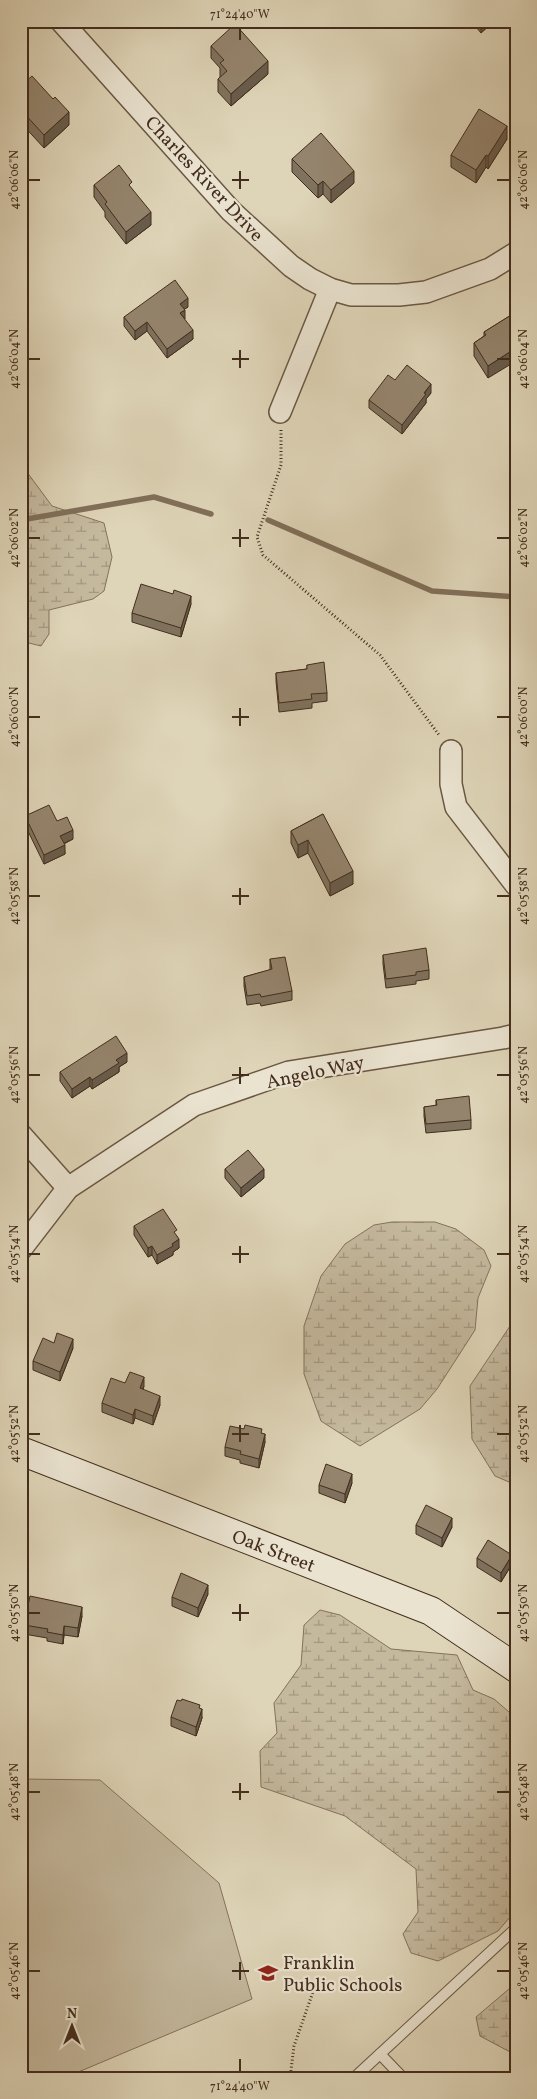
<svg xmlns="http://www.w3.org/2000/svg" width="537" height="2099" font-family="Vollkorn,serif">
<defs>
<pattern id="wetland-marsh" width="20" height="14" patternUnits="userSpaceOnUse" patternTransform="scale(1.25)"><rect width="20" height="14" fill="#c4b89d"/><path d="M1 5h8M5 5V1M11 12h8M15 12V8" fill="none" stroke="#a1967f"/></pattern>
</defs>
<rect width="100%" height="100%" fill="#ded4b7"/>
<filter id="stains"><feTurbulence type="fractalNoise" baseFrequency=".004" numOctaves="4"/><feColorMatrix values="0 0 0 0 .2 0 0 0 0 .09 0 0 0 0 .02 0 0 0 .5 -.17"/></filter>
<radialGradient id="worn" r=".72"><stop offset=".6" stop-color="#630" stop-opacity="0"/><stop offset="1" stop-color="#630" stop-opacity=".3"/></radialGradient>
<g fill="url(#wetland-marsh)" stroke="#84725c">
<path d="M21 464 52 506 104 523 112 557 104 591 93 599 49 610V634L41 646 21 641Z"/>
<path d="M392 1222H435L456 1229 484 1250 491 1266 478 1298 475 1330 437 1389 420 1409 360 1446 321 1421 304 1374V1326L321 1276 345 1244 374 1225Z"/>
<path d="M516 1317V1485L495 1476 472 1439 470 1386Z"/>
<path d="M320 1610 340 1615 391 1649 457 1655 473 1690 494 1699 516 1718V1910L498 1931 438 1961 411 1953 403 1934 418 1912 416 1869 345 1816 261 1787 260 1751 277 1733 274 1703 301 1665 304 1625Z"/>
<path d="M516 1983V2078H515L512 2053 480 2036 476 2017Z"/>
</g>
<path fill="#c4b89d" stroke="#84725c" d="M21 1779 100 1780 219 1883 252 1999 64 2078H21Z"/>
<g fill="none" stroke-linecap="round" stroke-linejoin="round">
<g stroke="#806f59" stroke-width="5.5">
<path d="M21 520 154 497 211 514"/>
<path d="M268 520 432 591 516 597"/>
</g>
<defs>
<g id="service">
<path d="M380 2054 403 2078"/>
<path d="M354 2078 516 1928"/>
</g>
<g id="minor">
<path d="M61 21 231 211 291 266 310 279 330 289 351 295H399L426 292 490 269 516 253"/>
<path d="M280 412 330 289"/>
<path d="M451 751V784L456 807 516 885"/>
<path d="M21 1135 68 1188"/>
<path d="M21 1249 68 1188 194 1105 289 1072 503 1038 516 1035"/>
</g>
<path id="secondary" d="M21 1451 431 1611 516 1668"/>
</defs>
<use href="#service" stroke="#6a5743" stroke-width="12"/>
<use href="#minor" stroke="#6a5743" stroke-width="24"/>
<use href="#secondary" stroke="#432d1c" stroke-width="30"/>
<g stroke="#432d1c" stroke-width="3" stroke-dasharray="1 2.5" stroke-linecap="butt">
<path d="M281 430V465L257 537 263 555 380 655 439 735"/>
<path d="M290 2078 294 2046 314 1989"/>
</g>
<use href="#service" stroke="#eae3d0" stroke-width="10"/>
<use href="#minor" stroke="#eae3d0" stroke-width="21"/>
<use href="#secondary" stroke="#eae3d0" stroke-width="28"/>
</g>
<g fill="#7f725e" stroke="#432d1c">
<path d="M471 21H494L481 33Z"/>
<path d="M211 46 268 74 231 106 218 92V79L220 77V68L211 58Z"/>
<path d="M21 80 69 125 44 148 21 123Z"/>
<path d="M507 139 488 169 486 167 476 183 451 167V155Z"/>
<path d="M292 159 354 183 331 203 323 194 318 198 292 172Z"/>
<path d="M94 185 132 189 151 225 126 244 105 217V212L94 197Z"/>
<path d="M188 307 184 309V319L193 339 167 358 147 331 135 340 124 326V317Z"/>
<path d="M516 312 488 378 474 356V343L484 336V332Z"/>
<path d="M395 380 431 393 426 399V403L402 434 369 408V400Z"/>
<path d="M191 604 181 637 132 622V613Z"/>
<path d="M307 665 327 693V701L312 703V708L279 712 276 681V673L307 669Z"/>
<path d="M323 814 353 884 330 896 308 853 298 858 291 843V831Z"/>
<path d="M25 816 57 821 73 839 64 844 65 854 44 864 25 825Z"/>
<path d="M21 948 27 979V988L21 989Z"/>
<path d="M383 955 429 970V979L416 981V984L386 988 383 964Z"/>
<path d="M270 959 292 991V1000L261 1006 260 1003 247 1005 244 986V977L270 970Z"/>
<path d="M127 1062 119 1067V1072L92 1089 90 1086 72 1098 60 1081V1072Z"/>
<path d="M436 1100 471 1120V1129L426 1133 424 1116V1107L436 1106Z"/>
<path d="M225 1169 264 1178 241 1197 225 1178Z"/>
<path d="M134 1226 177 1236 179 1248 173 1252V1255L157 1264 152 1255 148 1257 134 1235Z"/>
<path d="M54 1343 73 1348 60 1381 33 1370V1361Z"/>
<path d="M125 1383 144 1386 143 1390 160 1405 153 1425 135 1418 133 1424 102 1412V1403Z"/>
<path d="M262 1433 265 1442 259 1468 240 1463V1460L225 1456V1447Z"/>
<path d="M352 1483 345 1503 319 1493V1485Z"/>
<path d="M416 1525 452 1527 442 1547 416 1534Z"/>
<path d="M477 1558 512 1564 501 1582 477 1567Z"/>
<path d="M208 1594 198 1617 172 1606V1597Z"/>
<path d="M82 1616 78 1637 64 1635 63 1644 47 1641V1638L24 1634V1625Z"/>
<path d="M200 1709 202 1718 196 1736 171 1726V1717Z"/>
</g>
<g fill="#685c4c" stroke="#432d1c">
<path d="M481 21H494L481 33Z"/>
<path d="M268 61V74L231 106V94Z"/>
<path d="M69 112V125L44 148V135Z"/>
<path d="M507 126V139L488 169V156Z"/>
<path d="M486 155V167L476 183V170Z"/>
<path d="M354 171V183L331 203V190Z"/>
<path d="M323 181V194L318 198V185Z"/>
<path d="M151 212V225L126 244V232Z"/>
<path d="M188 298V307L180 312V304Z"/>
<path d="M185 310V319L180 313Z"/>
<path d="M147 322V331L135 340V331Z"/>
<path d="M193 330V339L167 358V349Z"/>
<path d="M516 348V361L488 378V366Z"/>
<path d="M431 384V393L426 399V403L402 434V425Z"/>
<path d="M191 596V604L181 637V628Z"/>
<path d="M73 830V839L60 845V836Z"/>
<path d="M308 840V853L298 858V845Z"/>
<path d="M65 845V854L44 864V855Z"/>
<path d="M353 871V884L330 896V883Z"/>
<path d="M127 1053V1062L119 1067V1072L92 1089V1080L116 1060Z"/>
<path d="M90 1077V1086L72 1098V1089Z"/>
<path d="M264 1169V1178L241 1197V1188Z"/>
<path d="M179 1239V1248L173 1252V1255L157 1264V1255Z"/>
<path d="M152 1246V1255L148 1257V1248Z"/>
<path d="M73 1339V1348L60 1381V1372Z"/>
<path d="M144 1377V1386L140 1397V1388Z"/>
<path d="M160 1396V1405L153 1425V1416Z"/>
<path d="M135 1409V1418L133 1424V1415Z"/>
<path d="M265 1434V1442L259 1468V1459Z"/>
<path d="M352 1474V1483L345 1503V1494Z"/>
<path d="M452 1518V1527L442 1547V1538Z"/>
<path d="M512 1555V1564L501 1582V1573Z"/>
<path d="M208 1585V1594L198 1617V1608Z"/>
<path d="M82 1607V1616L78 1637V1628Z"/>
<path d="M64 1626V1635L63 1644V1635Z"/>
<path d="M202 1709V1718L196 1736V1727Z"/>
</g>
<g fill="#94846d" stroke="#432d1c">
<path d="M235 24 268 61 231 94 218 79 227 71 220 63 224 60 211 46Z"/>
<path d="M32 76 53 99 55 97 69 112 44 135 21 110V80L24 83Z"/>
<path d="M479 109 507 126 488 156 486 155 476 170 451 155Z"/>
<path d="M321 133 354 171 331 190 323 181 318 185 292 159Z"/>
<path d="M119 165 132 182 129 185 151 212 126 232 105 204 107 202 94 185Z"/>
<path d="M175 280 188 298 180 304 185 310 180 313 193 330 167 349 147 322 135 331 124 317Z"/>
<path d="M516 312V348L488 366 474 343 486 335 484 332Z"/>
<path d="M407 365 431 384 424 393 426 394 402 425 369 400 388 375 395 380Z"/>
<path d="M141 584 173 594 174 590 191 596 181 628 132 613Z"/>
<path d="M324 662 327 693 311 694 312 699 279 703 276 673 307 669V665Z"/>
<path d="M49 805 57 821 67 817 73 830 60 836 65 845 44 855 25 816Z"/>
<path d="M323 814 353 871 330 883 308 840 298 845 291 831Z"/>
<path d="M21 948 27 979 21 980Z"/>
<path d="M426 948 429 970 416 972V975L386 979 383 955Z"/>
<path d="M285 957 292 991 261 997 260 994 247 996 244 977 272 969 270 959Z"/>
<path d="M116 1036 127 1053 116 1060 119 1063 92 1080 90 1077 72 1089 60 1072Z"/>
<path d="M469 1096 471 1120 426 1124 424 1107 437 1105 436 1100Z"/>
<path d="M248 1150 264 1169 241 1188 225 1169Z"/>
<path d="M163 1209 177 1230 174 1232 179 1239 172 1244 173 1246 157 1255 152 1246 148 1248 134 1226Z"/>
<path d="M57 1333 73 1339 60 1372 33 1361 43 1338 54 1343Z"/>
<path d="M130 1372 144 1377 140 1388 160 1396 153 1416 135 1409 133 1415 102 1403 111 1378 125 1383Z"/>
<path d="M245 1425 262 1429 261 1433 265 1434 259 1459 240 1454 241 1451 225 1447 230 1426 244 1429Z"/>
<path d="M326 1464 352 1474 345 1494 319 1485Z"/>
<path d="M426 1505 452 1518 442 1538 416 1525Z"/>
<path d="M488 1540 512 1555 501 1573 477 1558Z"/>
<path d="M181 1573 208 1585 198 1608 172 1597Z"/>
<path d="M30 1596 82 1607 78 1628 64 1626 63 1635 47 1632 48 1629 24 1625Z"/>
<path d="M182 1699 200 1705 199 1708 202 1709 196 1727 171 1717 177 1700 181 1701Z"/>
</g>
<path fill="none" stroke="#432d1c" stroke-width="2" d="M240 28V40M240 171V189M28 180H40M232 180H249M497 180H510M240 350V368M28 359H40M232 359H249M497 359H510M240 529V547M28 538H40M232 538H249M497 538H510M240 708V726M28 717H40M232 717H249M497 717H510M240 888V905M28 896H40M232 896H249M497 896H510M240 1067V1084M28 1075H40M232 1075H249M497 1075H510M240 1246V1263M28 1254H40M232 1254H249M497 1254H510M240 1425V1442M28 1434H40M232 1434H249M497 1434H510M240 1604V1621M28 1613H40M232 1613H249M497 1613H510M240 1783V1800M28 1792H40M232 1792H249M497 1792H510M240 1962V1980M28 1971H40M232 1971H249M497 1971H510M240 2059V2072"/>
<defs>
<symbol id="school-bare" viewBox="-9 -9 18 18"><path d="M0-5L7-2L0 1L-7-2ZM-4 1L0 2.5L4 1V4Q0 6-4 4Z" fill="#8f2418" stroke="#eae3d0" stroke-width="2.5" paint-order="stroke"/></symbol>
</defs>
<g fill-rule="evenodd">
<use href="#school-bare" x="254" y="1959" width="28" height="28"/>
</g>
<g text-anchor="middle" stroke-width="4.5" stroke-linejoin="round" paint-order="stroke">
<g font-size="19" fill="#432d1c" stroke="#eae3d0">
<text transform="translate(205 178) rotate(47)" y="7">Charles River Drive</text>
<text transform="translate(315 1071) rotate(-12)" y="7">Angelo Way</text>
<text transform="translate(274 1550) rotate(21)" y="7">Oak Street</text>
</g>
<g font-size="19" fill="#432d1c" stroke="#eae3d0" text-anchor="start">
<text x="283" y="1969">Franklin<tspan x="283" dy="22">Public Schools</tspan></text>
</g>
</g>
<rect width="537" height="2099" fill="none" stroke="#ded4b7" stroke-width="55"/>
<g transform="translate(72 2026)" stroke="#eae3d0" stroke-width="4" paint-order="stroke">
<path d="M0-4L9 19L0 12L-9 19Z" fill="#432d1c"/>
<text y="-8" font-size="14" font-weight="bold" text-anchor="middle" fill="#432d1c">N</text>
</g>
<rect x="28" y="28" width="482" height="2044" fill="none" stroke="#432d1c" stroke-width="2"/>
<g font-size="12" text-anchor="middle" fill="#432d1c">
<text x="240" y="18">71°24'40"W</text>
<text transform="translate(14 180) rotate(-90)" y="4">42°06'06"N</text>
<text transform="translate(523 180) rotate(-90)" y="4">42°06'06"N</text>
<text transform="translate(14 359) rotate(-90)" y="4">42°06'04"N</text>
<text transform="translate(523 359) rotate(-90)" y="4">42°06'04"N</text>
<text transform="translate(14 538) rotate(-90)" y="4">42°06'02"N</text>
<text transform="translate(523 538) rotate(-90)" y="4">42°06'02"N</text>
<text transform="translate(14 717) rotate(-90)" y="4">42°06'00"N</text>
<text transform="translate(523 717) rotate(-90)" y="4">42°06'00"N</text>
<text transform="translate(14 896) rotate(-90)" y="4">42°05'58"N</text>
<text transform="translate(523 896) rotate(-90)" y="4">42°05'58"N</text>
<text transform="translate(14 1075) rotate(-90)" y="4">42°05'56"N</text>
<text transform="translate(523 1075) rotate(-90)" y="4">42°05'56"N</text>
<text transform="translate(14 1254) rotate(-90)" y="4">42°05'54"N</text>
<text transform="translate(523 1254) rotate(-90)" y="4">42°05'54"N</text>
<text transform="translate(14 1434) rotate(-90)" y="4">42°05'52"N</text>
<text transform="translate(523 1434) rotate(-90)" y="4">42°05'52"N</text>
<text transform="translate(14 1613) rotate(-90)" y="4">42°05'50"N</text>
<text transform="translate(523 1613) rotate(-90)" y="4">42°05'50"N</text>
<text transform="translate(14 1792) rotate(-90)" y="4">42°05'48"N</text>
<text transform="translate(523 1792) rotate(-90)" y="4">42°05'48"N</text>
<text transform="translate(14 1971) rotate(-90)" y="4">42°05'46"N</text>
<text transform="translate(523 1971) rotate(-90)" y="4">42°05'46"N</text>
<text x="240" y="2090">71°24'40"W</text>
</g>
<rect width="100%" height="100%" filter="url(#stains)"/>
<rect width="100%" height="100%" fill="url(#worn)"/>
</svg>
